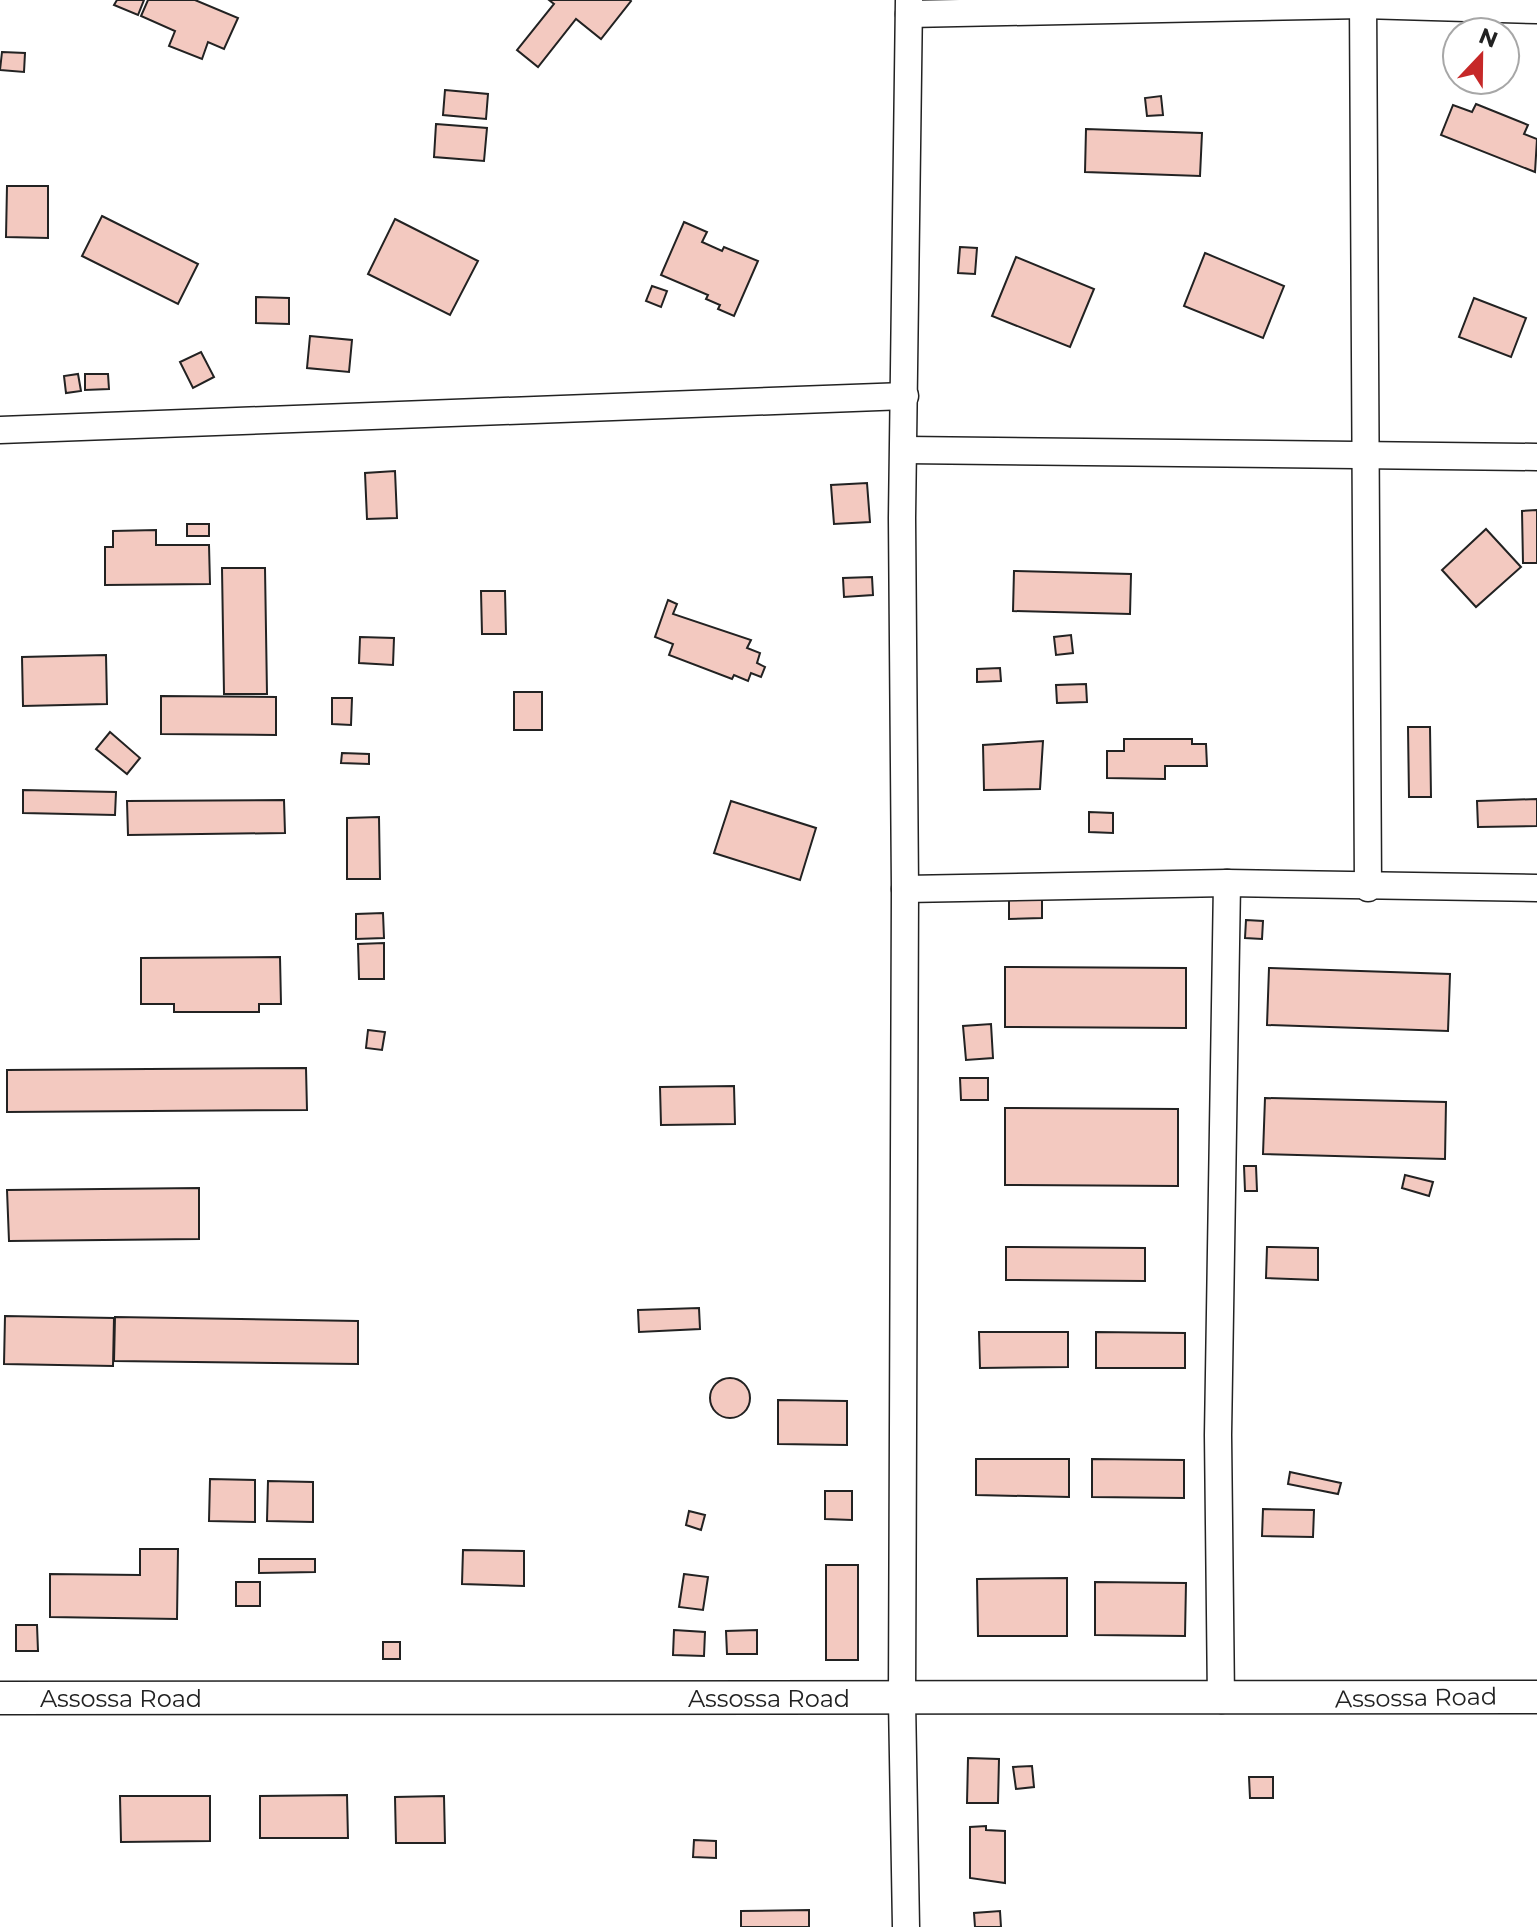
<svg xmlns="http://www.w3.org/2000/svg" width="1537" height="1927" font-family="Montserrat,sans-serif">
<rect width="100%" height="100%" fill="#fff"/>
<g fill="#f3c9c0" stroke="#222" stroke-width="2">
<path d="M117 0H144L138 15 114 5Z"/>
<path d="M148 0H195L238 18 224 49 208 42 202 59 169 46 175 31 141 16Z"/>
<path d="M549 0H630L631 1 601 39 576 19 538 67 517 50 554 4Z"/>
<path d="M2 52 25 53 24 72 0 70Z"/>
<path d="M445 90 488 94 486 119 443 115Z"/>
<path d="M1161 96 1163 115 1147 116 1145 98Z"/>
<path d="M1476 104 1528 125 1524 134 1537 139 1535 172 1441 135 1453 105 1472 112Z"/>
<path d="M436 124 487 128 484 161 434 157Z"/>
<path d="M1086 129 1202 133 1200 176 1085 172Z"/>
<path d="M7 186H48V238L6 237Z"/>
<path d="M102 216 198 264 178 304 82 256Z"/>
<path d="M395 219 478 261 450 315 368 274Z"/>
<path d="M684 222 707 232 702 242 722 251 724 247 758 261 734 316 718 309 720 305 706 299 708 295 661 275Z"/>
<path d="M960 247 977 248 975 274 958 273Z"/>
<path d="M1205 253 1284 286 1263 338 1184 306Z"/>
<path d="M1016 257 1094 289 1070 347 992 316Z"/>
<path d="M652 286 667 291 661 307 646 301Z"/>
<path d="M256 297 289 298V324L256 323Z"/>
<path d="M1474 298 1526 318 1511 357 1459 337Z"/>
<path d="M310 336 352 340 349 372 307 368Z"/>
<path d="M201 352 214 377 193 388 180 362Z"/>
<path d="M78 374 81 391 66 393 64 376Z"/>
<path d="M85 374H108L109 389 85 390Z"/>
<path d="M395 471 397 518 367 519 365 473Z"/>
<path d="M867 483 870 522 834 524 831 485Z"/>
<path d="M1537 510V563H1523L1522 511Z"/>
<rect x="187" y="524" width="22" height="12"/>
<path d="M1486 529 1521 567 1476 607 1442 570Z"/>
<path d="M156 530V545H209L210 584 105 585V547H113V531Z"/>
<path d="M222 568H265L267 694H224Z"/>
<path d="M1014 571 1131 574 1130 614 1013 611Z"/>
<path d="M872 577 873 595 844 597 843 578Z"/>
<path d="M481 591H505L506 634H482Z"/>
<path d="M668 600 677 604 673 614 751 640 747 648 760 653 757 663 765 667 761 677 751 673 748 681 734 675 732 679 669 655 673 644 655 637Z"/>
<path d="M1071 635 1073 653 1056 655 1054 637Z"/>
<path d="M360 637 394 638 393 665 359 663Z"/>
<path d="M106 655 107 704 23 706 22 657Z"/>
<path d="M1000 668 1001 681 977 682V669Z"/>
<path d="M1086 684 1087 702 1057 703 1056 685Z"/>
<rect x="514" y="692" width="28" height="38"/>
<path d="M161 696 276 697V735L161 734Z"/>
<path d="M332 698H352L351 725 332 724Z"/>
<path d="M1408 727H1430L1431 797H1409Z"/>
<path d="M110 732 140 758 127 774 96 749Z"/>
<path d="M1124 739H1192V744H1206L1207 766H1165V779L1107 778V751H1124Z"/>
<path d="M1043 741 1040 789 984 790 983 745Z"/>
<path d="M342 753 369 754V764L341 763Z"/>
<path d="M23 790 116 792 115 815 23 813Z"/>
<path d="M1537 799V826L1478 827 1477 801Z"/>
<path d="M284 800 285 833 128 835 127 801Z"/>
<path d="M731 801 816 828 800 880 714 853Z"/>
<path d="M1089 812 1113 813V833L1089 832Z"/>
<path d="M379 817 380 879H347V818Z"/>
<path d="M1042 899V918L1009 919V900Z"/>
<path d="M383 913 384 938 356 939V914Z"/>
<path d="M1246 920 1263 921 1262 939 1245 938Z"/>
<path d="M384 943V979H359L358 944Z"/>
<path d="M280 957 281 1004H259V1012H174V1004H141V958Z"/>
<path d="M1005 967 1186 968V1028L1005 1027Z"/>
<path d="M1269 968 1450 974 1448 1031 1267 1025Z"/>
<path d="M991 1024 993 1058 966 1060 963 1026Z"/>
<path d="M368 1030 385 1032 382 1050 366 1048Z"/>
<path d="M306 1068 307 1110 7 1112V1070Z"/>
<path d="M960 1078H988V1100H961Z"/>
<path d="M734 1086 735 1124 661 1125 660 1087Z"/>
<path d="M1265 1098 1446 1102 1445 1159 1263 1154Z"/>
<path d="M1005 1108 1178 1109V1186L1005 1185Z"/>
<path d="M1244 1166H1256L1257 1191H1245Z"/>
<path d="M1405 1175 1433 1182 1429 1196 1402 1188Z"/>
<path d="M199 1188V1239L9 1241 7 1190Z"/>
<path d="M1006 1247 1145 1248V1281L1006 1280Z"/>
<path d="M1267 1247 1318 1248V1280L1266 1278Z"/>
<path d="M699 1308 700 1329 639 1332 638 1310Z"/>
<path d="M5 1316 114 1318 113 1366 4 1364Z"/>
<path d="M115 1317 358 1321V1364L114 1361Z"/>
<path d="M979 1332H1068V1367L980 1368Z"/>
<path d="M1096 1332 1185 1333V1368H1096Z"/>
<circle cx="730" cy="1398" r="20"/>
<path d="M778 1400 847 1401V1445L778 1444Z"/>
<path d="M976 1459H1069V1497L976 1495Z"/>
<path d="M1092 1459 1184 1460V1498L1092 1497Z"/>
<path d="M1290 1472 1341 1483 1338 1494 1288 1484Z"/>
<path d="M210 1479 255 1480V1522L209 1521Z"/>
<path d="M268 1481 313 1482V1522L267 1521Z"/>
<path d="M825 1491H852V1520L825 1519Z"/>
<path d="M1263 1509 1314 1510 1313 1537 1262 1536Z"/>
<path d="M689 1511 705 1515 701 1530 686 1525Z"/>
<path d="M140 1549H178L177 1619 50 1617V1574L140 1575Z"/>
<path d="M463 1550 524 1551V1586L462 1584Z"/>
<path d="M259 1559H315V1572L259 1573Z"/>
<rect x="826" y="1565" width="32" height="95"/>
<path d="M684 1574 708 1577 703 1610 679 1607Z"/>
<path d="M1067 1578V1636H978L977 1579Z"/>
<rect x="236" y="1582" width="24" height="24"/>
<path d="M1095 1582 1186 1583 1185 1636 1095 1635Z"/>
<path d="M16 1625H37L38 1651H16Z"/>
<path d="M674 1630 705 1632 704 1656 673 1655Z"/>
<path d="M757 1630V1654H727L726 1631Z"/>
<rect x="383" y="1642" width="17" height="17"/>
<path d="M968 1758 999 1759 998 1803H967Z"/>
<path d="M1032 1766 1034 1787 1016 1789 1013 1767Z"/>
<path d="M1249 1777H1273V1798H1250Z"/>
<path d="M347 1795 348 1838H260V1796Z"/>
<path d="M120 1796H210V1841L121 1842Z"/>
<path d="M444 1796 445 1843H396L395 1797Z"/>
<path d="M986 1826V1830L1005 1831V1883L970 1878V1827Z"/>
<path d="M694 1840 716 1841V1858L693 1857Z"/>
<path d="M809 1910V1927H741V1911Z"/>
<path d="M1000 1911 1001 1927H975L974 1913Z"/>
</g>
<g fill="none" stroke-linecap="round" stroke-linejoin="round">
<defs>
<g id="minor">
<path d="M1363 0 1368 888"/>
<path d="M909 14 1363 5 1537 10"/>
<path d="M0 430 905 396"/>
<path d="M905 450 1537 457"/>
<path d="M905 889 1227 883 1537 888"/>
<path d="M1221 1700 1218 1435 1227 883"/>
<path d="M906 1927 902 1700 905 889 902 518 909 0"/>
</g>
<path id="tertiary" d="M0 1698 1537 1697"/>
</defs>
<use href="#minor" stroke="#222" stroke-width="29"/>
<use href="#tertiary" stroke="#222" stroke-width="35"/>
<use href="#minor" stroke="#fff" stroke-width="26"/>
<use href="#tertiary" stroke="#fff" stroke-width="32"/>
</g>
<g text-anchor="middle" stroke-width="6" stroke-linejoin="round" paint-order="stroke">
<g font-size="24" fill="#222" stroke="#fff">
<text transform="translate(1416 1698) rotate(-1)" y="8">Assossa Road</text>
<text x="121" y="1707">Assossa Road</text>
<text x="769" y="1707">Assossa Road</text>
</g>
</g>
<g transform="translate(1481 56) rotate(22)"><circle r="38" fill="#ffffff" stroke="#a7a7a7" stroke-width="2"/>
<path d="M0-6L14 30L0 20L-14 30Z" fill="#c62828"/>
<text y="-12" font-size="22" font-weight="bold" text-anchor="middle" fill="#222222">N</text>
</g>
</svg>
